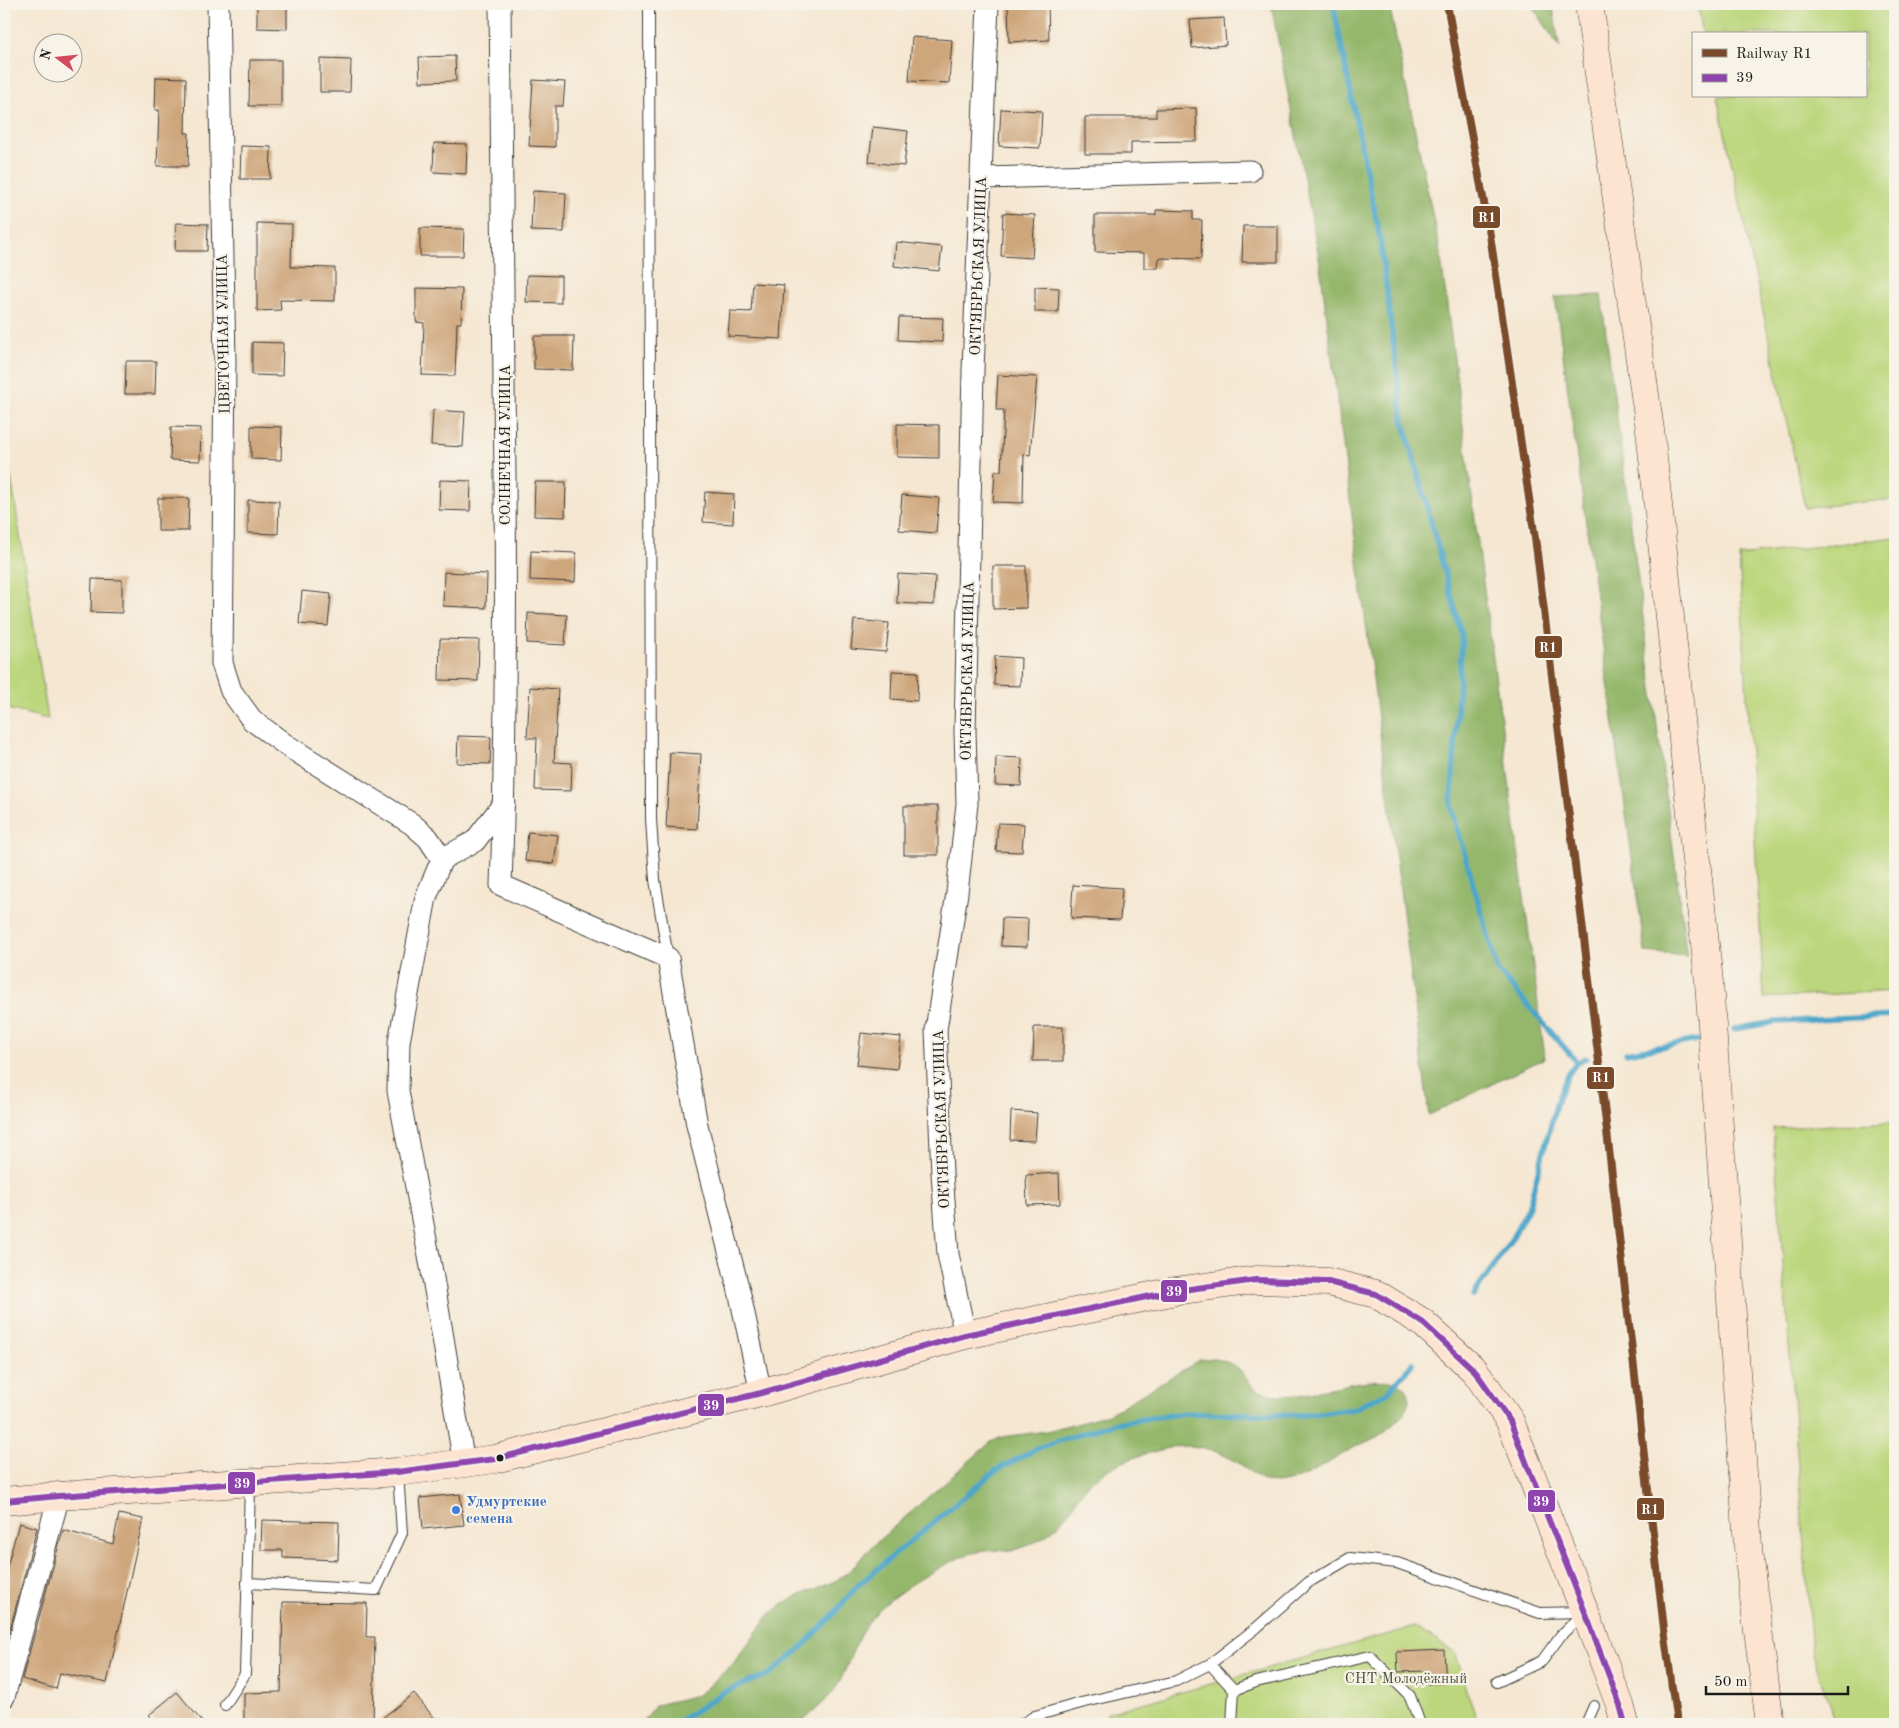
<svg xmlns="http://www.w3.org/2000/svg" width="1899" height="1728" font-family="'Old Standard TT',serif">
<rect width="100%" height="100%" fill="#f7f3e8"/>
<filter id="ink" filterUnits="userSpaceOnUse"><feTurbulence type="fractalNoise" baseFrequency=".02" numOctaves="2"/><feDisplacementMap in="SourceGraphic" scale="10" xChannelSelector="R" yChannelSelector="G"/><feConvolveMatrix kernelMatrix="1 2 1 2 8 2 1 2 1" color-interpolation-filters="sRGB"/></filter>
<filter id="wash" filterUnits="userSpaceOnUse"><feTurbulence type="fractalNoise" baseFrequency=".0096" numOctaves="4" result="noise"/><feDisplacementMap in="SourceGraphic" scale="20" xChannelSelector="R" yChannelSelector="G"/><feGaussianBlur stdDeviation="1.12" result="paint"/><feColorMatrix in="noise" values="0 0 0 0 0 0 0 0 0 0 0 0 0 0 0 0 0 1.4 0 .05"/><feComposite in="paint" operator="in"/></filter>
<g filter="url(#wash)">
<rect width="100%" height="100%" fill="#f5e7d2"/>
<g fill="#bbd67c" stroke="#6c794c">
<path d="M1697 4H1895V499L1805 508 1717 96H1865V34H1703Z"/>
<path d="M4 431 48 719 4 708Z"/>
<path d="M1895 537V991L1764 998 1739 556Z"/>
<path d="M1895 1122V1724H1836L1812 1655 1773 1128Z"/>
<path d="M1414 1627 1455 1652 1478 1724H1107V1713Z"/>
</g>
<g fill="#94b76c" stroke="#586a44">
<path d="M1271 4H1389L1440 251 1545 1058 1429 1115 1319 257Z"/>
<path d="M1531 4H1552L1560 48Z"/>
<path d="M1601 295 1687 956 1645 952 1555 297Z"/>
<path d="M1214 1359C1223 1361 1234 1363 1240 1370 1245 1375 1248 1381 1252 1386 1263 1396 1286 1396 1300 1395 1319 1393 1406 1362 1409 1397 1411 1410 1393 1425 1384 1432 1375 1439 1363 1443 1353 1448 1332 1460 1293 1488 1268 1482 1259 1480 1250 1471 1243 1466 1221 1451 1196 1442 1169 1448 1142 1454 1108 1464 1089 1484 1074 1499 1066 1521 1048 1534 1040 1540 1027 1547 1017 1549 1003 1552 988 1549 973 1553 948 1560 895 1592 877 1612 856 1634 853 1655 840 1681 831 1698 814 1711 800 1724H641L656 1705 698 1695 732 1665 769 1615 789 1600 835 1581 847 1573 878 1541 991 1442 1002 1437 1047 1431 1109 1414 1200 1360Z"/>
</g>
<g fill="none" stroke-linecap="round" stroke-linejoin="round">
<g stroke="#4ba6c9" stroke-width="5.5">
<path d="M1333 4 1380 239 1403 419 1462 635 1451 806 1498 971 1577 1062"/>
<path d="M1734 1029 1775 1022 1895 1016"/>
<path d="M1626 1053 1698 1040"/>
<path d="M1473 1296 1511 1240 1528 1209 1558 1098 1568 1075 1577 1062 1586 1058"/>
<path d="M675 1724 724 1692 770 1674 799 1650 831 1617 858 1585 995 1471 1040 1447 1115 1423 1185 1413 1304 1415 1354 1409 1388 1392 1413 1363"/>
</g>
</g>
<g id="blocks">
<g fill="#cea67b">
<path d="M257 4H287V29L257 28Z"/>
<path d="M1008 4H1048L1049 40 1009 42Z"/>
<path d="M1224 18 1226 45 1192 48 1190 20Z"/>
<path d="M912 37 952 40 949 83 909 81Z"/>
<path d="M455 56 456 81 420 82 419 57Z"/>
<path d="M320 59 351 60 350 92H320Z"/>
<path d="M250 60H281V106H249Z"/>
<path d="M156 77 186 78 185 133H189L188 166H157L159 110H155Z"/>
<path d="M533 80 565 82 563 106H555V147L529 146Z"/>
<path d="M1196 108 1197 141 1131 142V154H1085V117H1156V109Z"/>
<path d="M1001 109 1042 111 1040 148 999 146Z"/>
<path d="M873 127 908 131 904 166 869 162Z"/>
<path d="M434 143 467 144 466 174 433 172Z"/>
<path d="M241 146 271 147 270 179H240Z"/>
<path d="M533 191 566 193 564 232 531 231Z"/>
<path d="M1156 210 1193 211V220H1202L1201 259 1159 258 1158 268H1144V253L1095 252V215H1156Z"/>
<path d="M1003 213 1035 215 1032 258 1001 256Z"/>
<path d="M176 223 208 224 207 251H175Z"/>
<path d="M257 223 292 224 291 267 335 268V301L280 300 281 310 257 311Z"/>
<path d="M1243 226H1278V262H1242Z"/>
<path d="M420 228 464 229 463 256H420Z"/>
<path d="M896 242 942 247 939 271 894 266Z"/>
<path d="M527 275 561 276V303L526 302Z"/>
<path d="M753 283 784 285 781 339 728 336 730 311 751 312Z"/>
<path d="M1035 287 1059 288 1058 312H1035Z"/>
<path d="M416 288 462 289 461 323H457L455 376 422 375 424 323 416 322Z"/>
<path d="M899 317 943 318 942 342 898 340Z"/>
<path d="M534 336H574L573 370 534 369Z"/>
<path d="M252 342 283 343 282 376 252 375Z"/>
<path d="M126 361H156L155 394H125Z"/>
<path d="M998 375 1037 377 1030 455 1024 454 1023 503 993 502 995 471H1001L1004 410H996Z"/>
<path d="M433 410 465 412 463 447 431 445Z"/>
<path d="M897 424 939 425V458L897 457Z"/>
<path d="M251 426 282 427 281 460 251 459Z"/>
<path d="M171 427 201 428 200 461 170 460Z"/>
<path d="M440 480 471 481 470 511 439 510Z"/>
<path d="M535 482H566L565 517 534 516Z"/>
<path d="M705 492 734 494 733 524 703 522Z"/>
<path d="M902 495 939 498 936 533 899 530Z"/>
<path d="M158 498H189L188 531H158Z"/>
<path d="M248 500 279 501 278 534 248 533Z"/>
<path d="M531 551 576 553 575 582 530 580Z"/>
<path d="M993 566H1026V608L993 609Z"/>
<path d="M444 572 487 574 486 608 443 606Z"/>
<path d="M898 574 935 576 934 605 897 603Z"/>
<path d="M92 579 122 580V613L91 612Z"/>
<path d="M302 591 331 594 328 626 299 624Z"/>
<path d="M528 613 567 615 565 645 527 643Z"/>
<path d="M854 620 889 623 886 652 851 649Z"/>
<path d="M440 639 479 640 478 681 439 680Z"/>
<path d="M995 656 1021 658 1020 686 994 685Z"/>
<path d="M892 671 918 672 917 701 891 699Z"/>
<path d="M530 687 558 689 554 762 572 763 571 791 535 790 537 738H527Z"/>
<path d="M458 736 491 737 490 764 457 763Z"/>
<path d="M670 752 701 754 697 829 666 827Z"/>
<path d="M996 757 1022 758 1021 786 995 785Z"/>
<rect x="904" y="806" width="34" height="49"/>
<path d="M998 823 1024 824 1022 852 996 851Z"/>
<path d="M528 832 558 835 554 864 525 861Z"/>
<path d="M1073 885 1122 888 1120 920 1071 918Z"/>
<path d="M1002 918 1028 919 1027 947 1001 946Z"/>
<path d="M1034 1027H1063V1061H1033Z"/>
<path d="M861 1033 901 1037 897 1069 857 1065Z"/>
<path d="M1011 1111 1037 1113 1035 1141 1010 1140Z"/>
<path d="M1059 1173 1060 1204 1027 1205 1026 1175Z"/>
<path d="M460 1494 464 1525 423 1529 420 1498Z"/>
<path d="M119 1514 143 1519 107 1683 60 1673 56 1689 22 1679 63 1530 113 1544Z"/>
<path d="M262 1520 339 1522 338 1560 283 1558V1550H261Z"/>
<path d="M19 1523 37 1528 4 1651V1578Z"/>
<path d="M283 1602 367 1603 366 1637H375L373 1724H244V1693L281 1692Z"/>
<path d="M1444 1650 1446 1683 1426 1684V1671L1398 1672 1397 1652Z"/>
<path d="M177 1692 204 1724H157L149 1715Z"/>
<path d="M414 1693 439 1724H375Z"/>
</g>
</g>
</g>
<g filter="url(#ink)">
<use href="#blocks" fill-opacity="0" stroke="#3d3a37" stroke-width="1"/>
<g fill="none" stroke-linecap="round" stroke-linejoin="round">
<defs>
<g id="lane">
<path d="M649 4 651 819 655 880 668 957"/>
<path d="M247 1583 376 1590 402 1533 398 1473"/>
<path d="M1210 1664 1234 1690"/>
<path d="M1497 1682 1542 1661 1561 1635 1583 1614"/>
<path d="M225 1705 245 1674 250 1484"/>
<path d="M1022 1724 1035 1716 1081 1703 1176 1681 1210 1664 1255 1629 1309 1582 1350 1558 1397 1563 1540 1613 1582 1612"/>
<path d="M1232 1724 1234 1690 1256 1682 1370 1656 1410 1696 1420 1724"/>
<path d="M1586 1724 1594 1706"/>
</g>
<g id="street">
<path d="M218 4 225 361 222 663 231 691 252 720 286 745 412 824 428 838 442 859"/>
<path d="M500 4C503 162 504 320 505 478 506 614 506 750 501 885L668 958 697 1125 740 1295 761 1393"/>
<path d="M981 178 1250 171"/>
<path d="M965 1335 948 1254 942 1173 936 1030 957 893 967 804 965 731 973 370 988 4"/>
<path d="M464 1464 432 1272 398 1091 399 1042 426 897 442 859 475 841 504 803"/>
<path d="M4 1697 59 1496"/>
</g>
<g id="secondary">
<path d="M1589 4 1650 430 1709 982 1749 1560 1770 1724"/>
<path d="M4 1501 59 1496 397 1472 495 1459 761 1393 965 1335 1175 1291 1256 1280 1328 1282 1376 1294 1422 1322 1475 1371 1510 1421 1585 1612 1620 1705 1625 1724"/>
</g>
</defs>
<use href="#lane" stroke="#3d3a37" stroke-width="12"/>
<use href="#street" stroke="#3d3a37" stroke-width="23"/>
<use href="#secondary" stroke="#3d3a37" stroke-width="29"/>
<use href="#lane" stroke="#fff" stroke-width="10"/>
<use href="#street" stroke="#fff" stroke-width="21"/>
<use href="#secondary" stroke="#fde4d1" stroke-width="28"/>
<defs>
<path id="bus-1" d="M4 1501 59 1496 397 1472 495 1459 761 1393 965 1335 1175 1291 1256 1280 1328 1282 1376 1294 1422 1322 1475 1371 1510 1421 1585 1612 1620 1705 1625 1724"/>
</defs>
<use href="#bus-1" stroke="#f7f3e8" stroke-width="10"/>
<use href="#bus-1" stroke="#8e44ad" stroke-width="6"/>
<defs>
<path id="rail-1" d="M1447 4 1490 235 1536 545 1599 1062 1664 1629 1677 1724"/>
</defs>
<use href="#rail-1" stroke="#f7f3e8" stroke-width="11"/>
<use href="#rail-1" stroke="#7a4b2a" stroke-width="8"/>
</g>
</g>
<circle fill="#1c1c1c" stroke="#f7f3e8" stroke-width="2" cx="500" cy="1458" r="4.5"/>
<circle fill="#3f7fe0" stroke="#f7f3e8" stroke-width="2" cx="456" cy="1510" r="5"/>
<g text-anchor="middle" stroke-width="4.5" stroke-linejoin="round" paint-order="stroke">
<g font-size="15" fill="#1c1c1c" stroke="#f7f3e8">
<text transform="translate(978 266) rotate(-88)" y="5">ОКТЯБРЬСКАЯ УЛИЦА</text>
<text transform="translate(223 334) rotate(-91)" y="5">ЦВЕТОЧНАЯ УЛИЦА</text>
<text transform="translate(505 445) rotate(-90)" y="5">СОЛНЕЧНАЯ УЛИЦА</text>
<text transform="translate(967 671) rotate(-89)" y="5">ОКТЯБРЬСКАЯ УЛИЦА</text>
<text transform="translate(941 1119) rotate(-92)" y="5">ОКТЯБРЬСКАЯ УЛИЦА</text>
</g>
<g font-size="15" font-weight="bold" fill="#366cbe" stroke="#f7f3e8" text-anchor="start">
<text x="466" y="1506">Удмуртские<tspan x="466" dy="17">семена</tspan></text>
</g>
<g font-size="15" fill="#4c5439" stroke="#f7f3e8">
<text x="1406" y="1683">СНТ Молодёжный</text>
</g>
</g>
<g stroke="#f7f3e8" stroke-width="2">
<rect x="1472" y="205" width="29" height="24" rx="5" fill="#7a4b2a"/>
<rect x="1534" y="635" width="29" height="24" rx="5" fill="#7a4b2a"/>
<rect x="1586" y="1066" width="29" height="24" rx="5" fill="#7a4b2a"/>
<rect x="1160" y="1279" width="28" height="24" rx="5" fill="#8e44ad"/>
<rect x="697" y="1393" width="28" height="24" rx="5" fill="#8e44ad"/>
<rect x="227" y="1471" width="29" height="24" rx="5" fill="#8e44ad"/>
<rect x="1527" y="1489" width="29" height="24" rx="5" fill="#8e44ad"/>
<rect x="1636" y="1497" width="29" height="24" rx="5" fill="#7a4b2a"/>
</g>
<g font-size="14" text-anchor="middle" font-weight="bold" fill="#fff">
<text x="1487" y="222">R1</text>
<text x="1548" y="652">R1</text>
<text x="1601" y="1082">R1</text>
<text x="1174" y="1296">39</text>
<text x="711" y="1410">39</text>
<text x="242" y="1488">39</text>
<text x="1541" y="1506">39</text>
<text x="1650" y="1514">R1</text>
</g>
<rect width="1899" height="1728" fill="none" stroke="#f7f3e8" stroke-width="20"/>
<rect x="1692" y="32" width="175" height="65" fill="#f7f3e8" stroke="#9f9d96"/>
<rect x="1702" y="49" width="25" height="8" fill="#7a4b2a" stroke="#9f9d96"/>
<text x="1736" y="58" font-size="15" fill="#1c1c1c">Railway R1</text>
<rect x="1702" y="74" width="25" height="8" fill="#8e44ad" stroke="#9f9d96"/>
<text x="1736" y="82" font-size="15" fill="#1c1c1c">39</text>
<g transform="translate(58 58) rotate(286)"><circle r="24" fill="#f7f3e8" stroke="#9f9d96"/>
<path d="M0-4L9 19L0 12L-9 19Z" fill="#d1495b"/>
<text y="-8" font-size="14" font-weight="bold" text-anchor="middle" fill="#1c1c1c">N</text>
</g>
<path d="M1706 1686v8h142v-8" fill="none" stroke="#1c1c1c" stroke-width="2.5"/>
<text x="1714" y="1686" font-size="15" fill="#1c1c1c" stroke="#f7f3e8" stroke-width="4" paint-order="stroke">50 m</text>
</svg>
